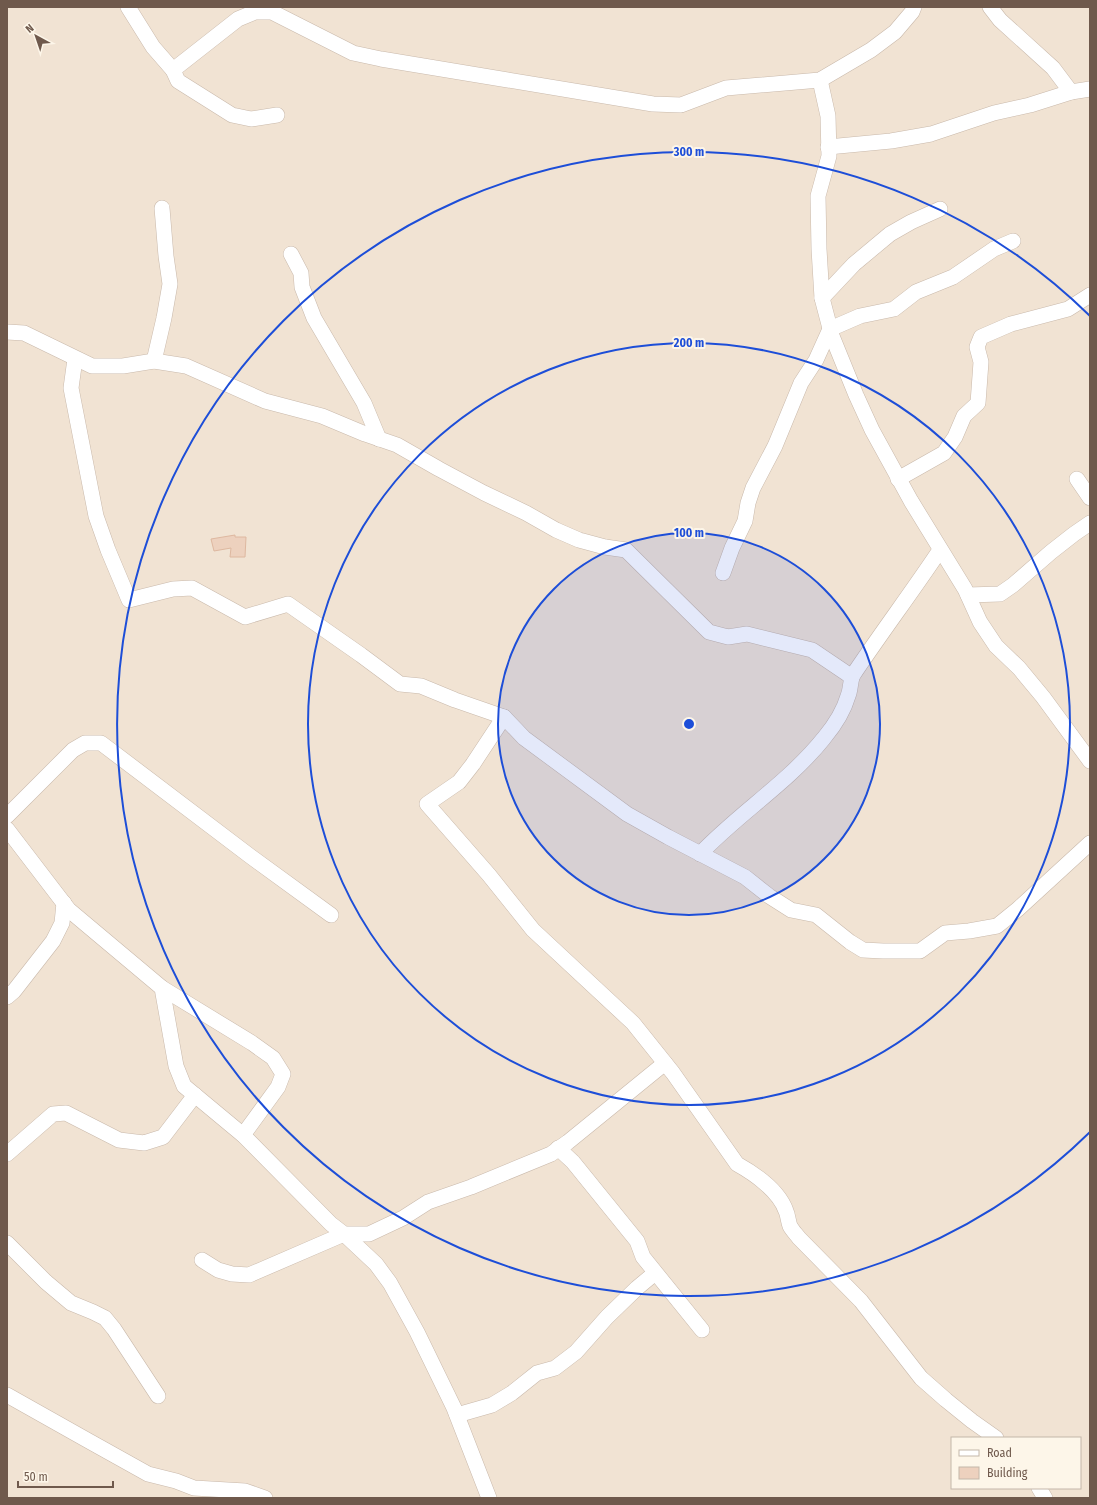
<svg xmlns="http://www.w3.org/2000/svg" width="1097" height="1505" font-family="'Fira Sans Condensed',sans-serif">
<rect width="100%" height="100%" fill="#faf1e4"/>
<path fill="#f1e3d3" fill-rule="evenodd" d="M7 7H1090V1498H7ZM952 1438H1080V1488H952Z"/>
<path fill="#edd1be" stroke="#deb8a0" d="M235 535V537H246L245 557H230L231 548 214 551 211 539Z"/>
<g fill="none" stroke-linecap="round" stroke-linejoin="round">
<defs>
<g id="minor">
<path d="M128 7 153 47 173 70 238 19 255 12H272L353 53 381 59 653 104 681 105 726 88 820 80 871 50 895 32 912 12 914 7"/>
<path d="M990 7 1000 20 1053 68 1071 92"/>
<path d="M173 70 178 81 232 115 251 119 277 115"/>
<path d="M820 80 828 116 829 156 818 196 819 249 822 298 832 336 856 395 872 430 911 501 965 589 980 622 996 646 1019 668 1043 697 1090 761"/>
<path d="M828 147 891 141 931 134 994 113 1030 105 1071 92 1090 89"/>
<path d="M291 254 301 273 302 287 314 318 364 403 379 439"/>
<path d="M822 298 854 264 890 234 911 222 940 209"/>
<path d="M7 332 24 333 92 366H123L154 361 186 366 265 401 322 416 365 434 397 445 439 469 484 493 526 513 556 530 579 540 605 547 626 550 709 632 728 637 747 634 812 650 852 677"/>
<path d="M75 359 71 388 96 516 108 550 129 600 173 589 192 588 245 617 288 604 361 655 400 684 421 686 455 700 504 717 524 738 627 814 668 837 745 877 769 896 791 910 816 915 850 942 863 950 883 951H920L945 933 969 931 997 926 1018 909 1090 843"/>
<path d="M154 361 164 318 170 284 166 256 162 208"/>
<path d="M898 479 944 453 955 437 964 416 978 403 981 362 977 347 981 337 1011 324 1068 309 1090 295"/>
<path d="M1077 479 1090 498"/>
<path d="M723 573 732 548 745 521 748 503 753 488 775 446 801 383 816 360 830 329 860 316 894 309 916 292 953 277 994 249 1013 241"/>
<path d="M968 595 1000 594 1013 585 1051 552 1074 534 1090 523"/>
<path d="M504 717 473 764 459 782 427 804 489 875 533 930 633 1023 673 1073 737 1164C755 1174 779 1191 786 1211 788 1215 788 1221 790 1226 792 1230 796 1234 799 1238L861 1301 921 1378 946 1400 972 1421 996 1438"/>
<path d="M7 816 73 750 85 743H101L250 856 331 915"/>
<path d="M7 829 69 910 162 988 176 1066 184 1086 243 1135 331 1224 344 1234H369L403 1218 428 1202 471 1187 551 1154 568 1142 665 1063"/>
<path d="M700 854C739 813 789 782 824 738 834 726 844 710 848 696 851 689 850 681 853 675 881 633 912 592 940 550"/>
<path d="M162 988 252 1043 273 1058 283 1074 278 1087 243 1135"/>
<path d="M7 997 14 991 53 941 62 923 64 903"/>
<path d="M558 1148 573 1162 637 1241 643 1257 702 1330"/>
<path d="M7 1154 53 1114 66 1113 119 1140 144 1143 163 1137 195 1095"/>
<path d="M7 1243 46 1282 71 1303 93 1312 105 1318 114 1329 158 1396"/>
<path d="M202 1260 218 1270 232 1274 249 1275 344 1234 376 1264 390 1283 417 1332 454 1408 489 1498"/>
<path d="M7 1395 87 1440 148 1474 176 1481 194 1488 245 1491 265 1498"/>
<path d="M457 1415 492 1405 512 1393 537 1373 555 1368 576 1352 607 1317 637 1288 655 1273"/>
<path d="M1039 1488 1045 1498"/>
</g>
</defs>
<use href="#minor" stroke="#c9b9ab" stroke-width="16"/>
<use href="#minor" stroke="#fff" stroke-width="15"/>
</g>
<circle cx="689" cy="724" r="191" fill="#1d4ed8" fill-opacity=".12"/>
<g fill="none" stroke="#1d4ed8" stroke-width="2">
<circle cx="689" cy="724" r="191"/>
<circle cx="689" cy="724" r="381"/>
<path d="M1090 1132A572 572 0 1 1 1090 316"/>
</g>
<circle cx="689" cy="724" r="6" fill="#1d4ed8" stroke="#fdf6e9" stroke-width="2"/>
<g font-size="12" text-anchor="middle" font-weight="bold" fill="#1d4ed8" stroke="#fdf6e9" stroke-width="4" stroke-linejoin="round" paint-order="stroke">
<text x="689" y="156">300 m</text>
<text x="689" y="347">200 m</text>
<text x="689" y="537">100 m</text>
</g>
<rect width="1097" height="1505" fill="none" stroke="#6f594c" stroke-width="16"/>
<rect x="951" y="1437" width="130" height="52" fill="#fdf6e9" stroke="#c4b7aa"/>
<rect x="959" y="1450" width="20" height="6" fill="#ffffff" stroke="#c4b7aa"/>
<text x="987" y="1457" font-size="12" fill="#6f594c">Road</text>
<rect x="959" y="1467" width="20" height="12" fill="#edd1be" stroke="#c4b7aa"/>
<text x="987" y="1477" font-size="12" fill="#6f594c">Building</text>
<g transform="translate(36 36) rotate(320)" stroke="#fdf6e9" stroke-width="3" paint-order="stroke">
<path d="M0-3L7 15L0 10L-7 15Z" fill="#6f594c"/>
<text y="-6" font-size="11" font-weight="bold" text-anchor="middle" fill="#6f594c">N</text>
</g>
<path d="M18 1481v6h95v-6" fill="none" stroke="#6f594c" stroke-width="2"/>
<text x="24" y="1481" font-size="12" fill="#6f594c" stroke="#fdf6e9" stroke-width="3" paint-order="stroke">50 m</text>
</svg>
